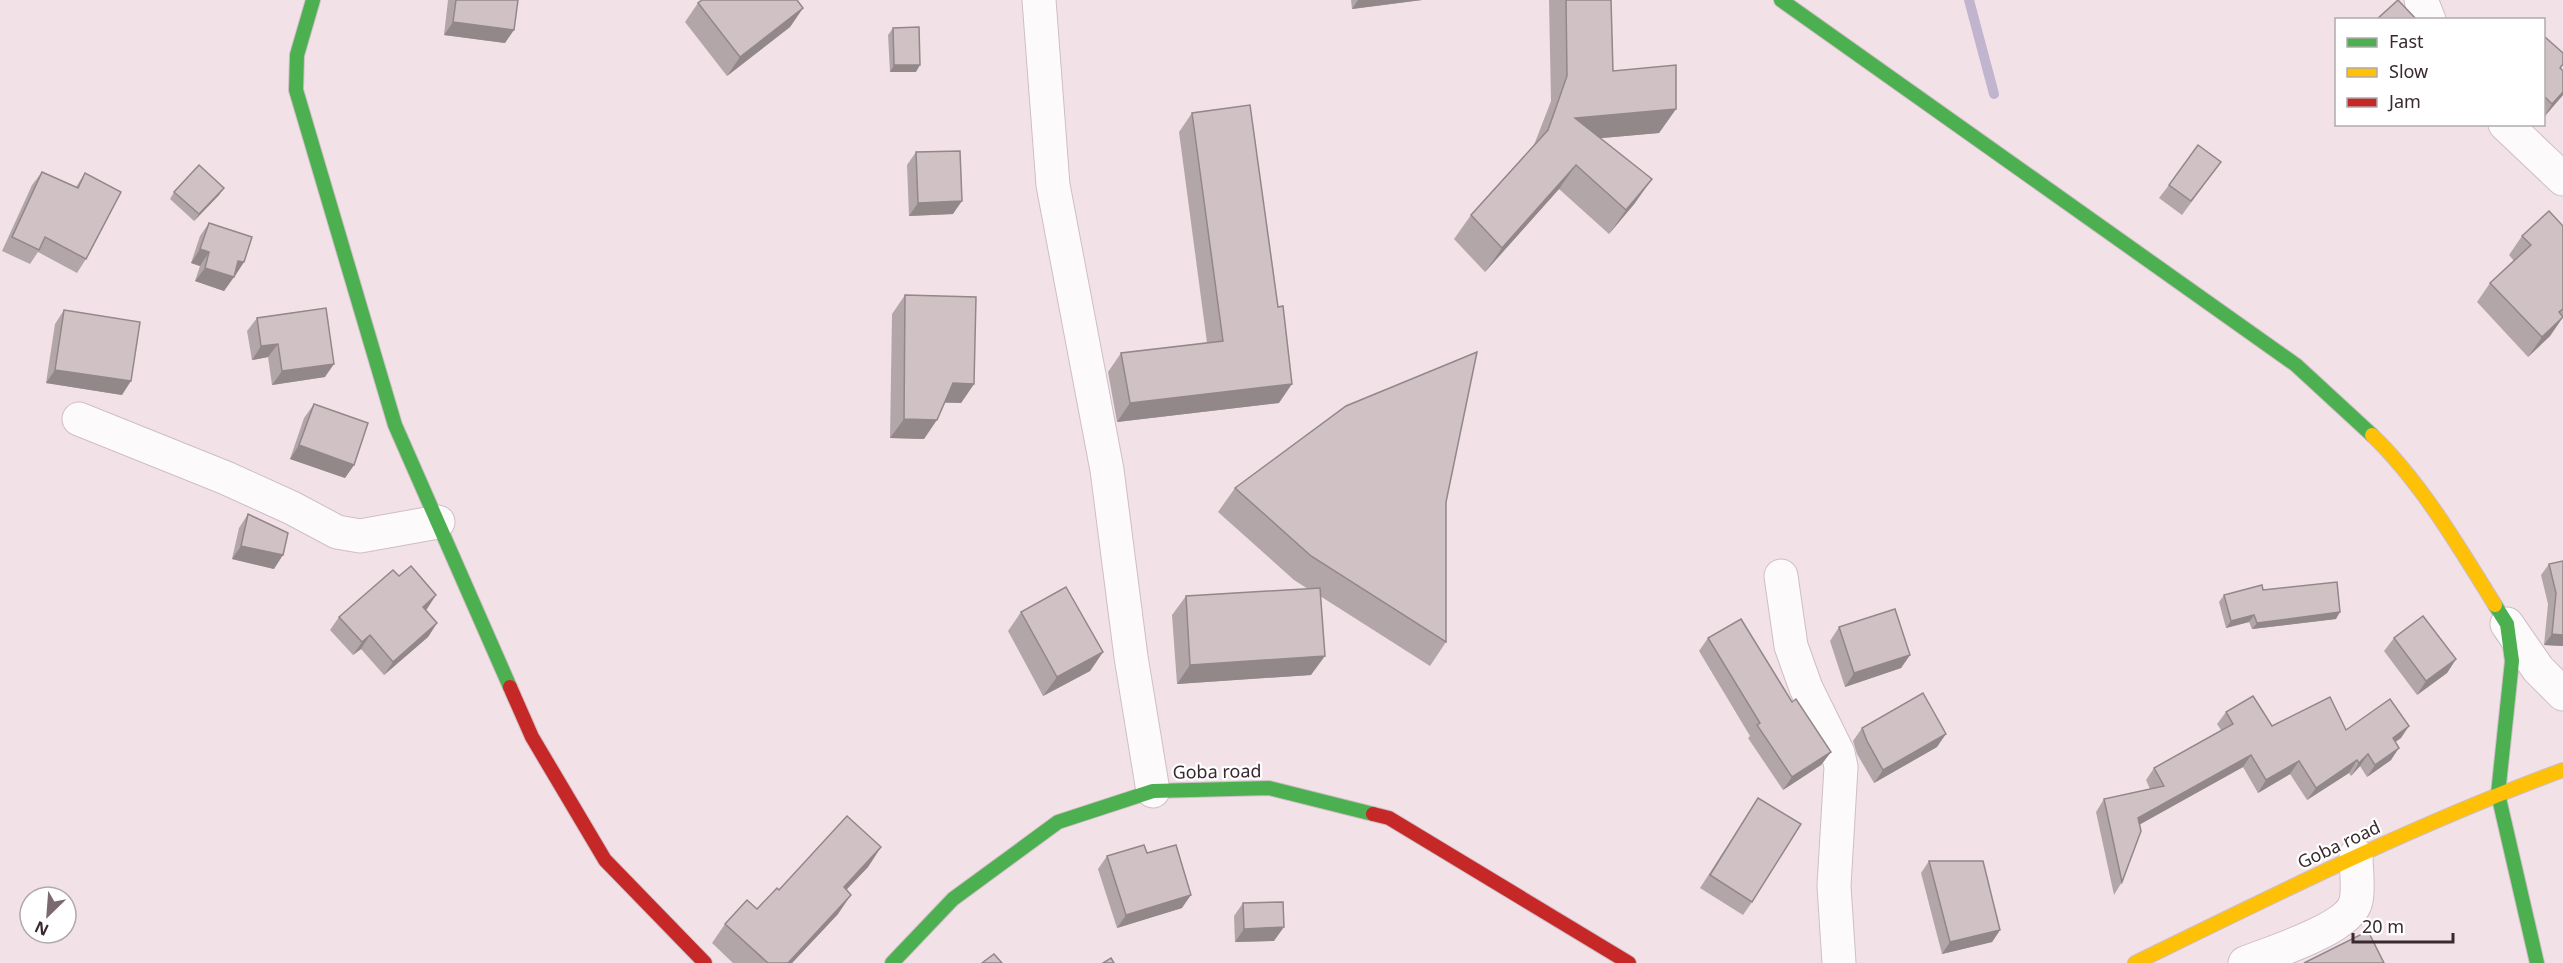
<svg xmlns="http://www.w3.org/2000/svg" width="2563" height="963" font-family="'Noto Sans',sans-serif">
<rect width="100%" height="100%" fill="#f3e1e8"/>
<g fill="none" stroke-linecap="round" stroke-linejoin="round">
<path stroke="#c1b4cf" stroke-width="10" d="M1969 0 1994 94"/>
<defs>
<g id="street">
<path d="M1039 0 1053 185 1107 470 1131 657 1153 791"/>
<path d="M2421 0 2429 20"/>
<path d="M2505 124 2563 179"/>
<path d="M79 419 226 478 292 508 337 532 360 536 438 522"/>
<path d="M1781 576 1791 646 1806 688 1838 753 1841 767 1834 886 1839 963"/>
<path d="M2507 624 2538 669 2563 694"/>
<path d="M2245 963C2270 953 2350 929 2356 901 2359 887 2356 870 2356 855"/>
</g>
<g id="fast">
<path d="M313 0 297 55 296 90 395 425 510 687"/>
<path d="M1781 0 2296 365 2372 435"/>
<path d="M2495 605 2507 624 2512 661 2498 794 2537 963"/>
<path d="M892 963 953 899 1058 822 1153 791 1269 788 1373 814"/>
</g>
<g id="slow">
<path d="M2372 435C2421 482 2459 547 2495 605"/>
<path d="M2135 963C2276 894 2416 824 2563 770"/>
</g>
<g id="jam">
<path d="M510 687 532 737 605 860 705 963"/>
<path d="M1373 814 1389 818 1629 963"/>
</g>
</defs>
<use href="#street" stroke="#cebec5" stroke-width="35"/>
<use href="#fast" stroke="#cebec5" stroke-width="16"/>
<use href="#slow" stroke="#cebec5" stroke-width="16"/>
<use href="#jam" stroke="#cebec5" stroke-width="16"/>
<use href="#street" stroke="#fdfafc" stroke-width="33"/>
<use href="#fast" stroke="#4caf50" stroke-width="14"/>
<use href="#slow" stroke="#ffc107" stroke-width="14"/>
<use href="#jam" stroke="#c62828" stroke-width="14"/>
</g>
<g fill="#b3a6a9">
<path d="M448 0H518L505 43 444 35Z"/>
<path d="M1351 0H1422L1352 9Z"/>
<path d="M1549 0H1611L1613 71 1676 109 1659 133 1601 138 1635 203 1609 234 1559 189 1485 272 1454 239 1471 215 1534 145 1551 101Z"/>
<path d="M698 3 803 8 790 27 727 76 685 22Z"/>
<path d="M893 28 916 72H890L888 35Z"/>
<path d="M2544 38 2563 71V95L2544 117Z"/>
<path d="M1192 113 1278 307 1279 403 1117 422 1108 372 1121 353 1207 343 1179 132Z"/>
<path d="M916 152 953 214 909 216 907 165Z"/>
<path d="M2221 162 2182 215 2159 198 2169 185Z"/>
<path d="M42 172 76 187 85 173 86 259 77 273 38 252 30 264 2 251 32 185Z"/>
<path d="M224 188 219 195 194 221 170 199 174 192Z"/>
<path d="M209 223 244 262 224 291 195 281 200 266 191 263 200 236Z"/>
<path d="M2563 226V317L2550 336 2528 357 2477 302 2490 283 2514 261 2509 255 2522 236Z"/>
<path d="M905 295 974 384 961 403H945L924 439 890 438 892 314Z"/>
<path d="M64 310 122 395 46 383 55 324Z"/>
<path d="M257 318 325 377 272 385 268 357 252 360 247 331Z"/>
<path d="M314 404 354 465 345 478 290 459 304 418Z"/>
<path d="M1235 488 1446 502V642L1430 666 1320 596 1311 675 1177 684 1172 615 1186 596 1308 589 1294 580 1218 512Z"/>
<path d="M248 514 274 569 232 559 239 528Z"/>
<path d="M2563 561V646L2544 645 2548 604 2541 575 2549 564Z"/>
<path d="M2263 590 2336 619 2252 629 2249 622 2226 628 2219 602 2224 595Z"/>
<path d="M427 609 425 610 437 623 428 637 384 675 361 649 353 655 330 630 339 617Z"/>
<path d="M1021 612 1103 652 1090 671 1043 696 1008 631Z"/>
<path d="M1839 627 1910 655 1901 668 1845 687 1830 641Z"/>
<path d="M1708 638 1831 752 1821 765 1783 790 1748 738 1750 736 1699 651Z"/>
<path d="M2394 638 2456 659 2447 673 2417 695 2384 651Z"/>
<path d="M2226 712 2272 726 2346 730 2401 738 2395 742 2391 760 2367 777 2360 766 2351 776 2349 773 2307 800 2290 774 2258 793 2243 767 2140 824 2122 882 2114 895 2096 812 2104 799 2150 789 2146 780 2154 768 2221 730 2217 724Z"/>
<path d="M1862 728 1937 747 1874 783 1857 754 1853 741Z"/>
<path d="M1758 798 1752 902 1743 915 1700 888Z"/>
<path d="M881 847 868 867 846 890 838 914 792 963H733L712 943 725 924 757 909 779 890Z"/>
<path d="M1147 853 1182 908 1117 928 1098 869 1107 856Z"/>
<path d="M1929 861 2000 930 1992 942 1942 954 1921 873Z"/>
<path d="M1243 903 1274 941 1235 942 1234 916Z"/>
</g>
<g fill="#928789">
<path d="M1358 0H1422L1352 9Z"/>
<path d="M803 8 790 27 727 76 740 57Z"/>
<path d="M453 22 514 30 505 43 444 35Z"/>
<path d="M894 65H920L916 72H890Z"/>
<path d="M2563 92V95L2544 117 2552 104Z"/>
<path d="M1676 109 1659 133 1558 142 1575 118Z"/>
<path d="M1576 165 1559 189 1485 272 1502 248Z"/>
<path d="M1652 179 1635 203 1609 234 1626 210Z"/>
<path d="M224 188 219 195 194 221 199 214Z"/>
<path d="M962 201 953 214 909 216 918 203Z"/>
<path d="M200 249 209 252 200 266 191 263Z"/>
<path d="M238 261 244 262 235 276 229 274Z"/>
<path d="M205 268 234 277 224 291 195 281Z"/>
<path d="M2563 317 2550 336 2528 357 2542 337Z"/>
<path d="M278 344 268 357 252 360 261 346Z"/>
<path d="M334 364 325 377 272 385 282 371Z"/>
<path d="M55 370 131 381 122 395 46 383Z"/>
<path d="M953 383 974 384 961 403 940 402Z"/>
<path d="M1292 384 1279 403 1117 422 1130 403Z"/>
<path d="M904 419 937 420 924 439 890 438Z"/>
<path d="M299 445 354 465 345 478 290 459Z"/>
<path d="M241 546 283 555 274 569 232 559Z"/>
<path d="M436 595 427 609 413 621 423 607Z"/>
<path d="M2340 612 2336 619 2252 629 2257 623Z"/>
<path d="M2254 615 2249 622 2226 628 2231 621Z"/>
<path d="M437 623 428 637 384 675 393 662Z"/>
<path d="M2552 634 2563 635V646L2544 645Z"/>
<path d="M370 635 361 649 353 655 362 642Z"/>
<path d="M1103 652 1090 671 1043 696 1057 677Z"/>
<path d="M1910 655 1901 668 1845 687 1854 673Z"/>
<path d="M1325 656 1311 675 1177 684 1190 665Z"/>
<path d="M2456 659 2447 673 2417 695 2426 681Z"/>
<path d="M2409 726 2401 738 2384 750 2393 738Z"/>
<path d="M1946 734 1937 747 1874 783 1883 770Z"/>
<path d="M2399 748 2391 760 2367 777 2375 765Z"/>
<path d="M1831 752 1821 765 1783 790 1792 777Z"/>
<path d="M2368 754 2360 766 2351 776 2359 763Z"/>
<path d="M2251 755 2243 767 2130 830 2138 818Z"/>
<path d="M2357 760 2349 773 2307 800 2316 788Z"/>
<path d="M2299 761 2290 774 2258 793 2266 780Z"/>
<path d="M881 847 868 867 830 907 844 887Z"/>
<path d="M851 895 838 914 792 963H788Z"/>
<path d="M1191 895 1182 908 1117 928 1126 915Z"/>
<path d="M1284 927 1274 941 1235 942 1244 929Z"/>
<path d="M2000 930 1992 942 1942 954 1950 942Z"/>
</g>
<g fill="#d0c1c4" stroke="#928789" stroke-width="1.5">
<path d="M456 0H518L514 30 453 22Z"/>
<path d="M702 0H797L803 8 740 57 698 3Z"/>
<path d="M1566 0H1611L1613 71 1676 65V109L1575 118 1652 179 1626 210 1576 165 1502 248 1471 215 1548 130 1567 76Z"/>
<path d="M2398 0 2417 20H2376Z"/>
<path d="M919 27 920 65H894L893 28Z"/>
<path d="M2545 37 2563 53V64L2560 68 2563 71V92L2552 104 2544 96V38Z"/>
<path d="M1250 105 1278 307 1283 306 1292 384 1130 403 1121 353 1223 341 1192 113Z"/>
<path d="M2198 145 2221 162 2191 201 2169 185Z"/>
<path d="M960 151 962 201 918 203 916 152Z"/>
<path d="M199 165 224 188 199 214 174 192Z"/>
<path d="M42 172 78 188 85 173 121 192 86 259 45 237 39 250 12 237Z"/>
<path d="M2549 211 2563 226V309L2559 312 2563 317 2542 337 2490 283 2531 245 2522 236Z"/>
<path d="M209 223 252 237 244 262 238 261 234 277 205 268 209 252 200 249Z"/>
<path d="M905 295 976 297 974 384 953 383 937 420 904 419Z"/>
<path d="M326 308 334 364 282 371 278 344 261 346 257 318Z"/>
<path d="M64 310 140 322 131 381 55 370Z"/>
<path d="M1477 352 1446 502V642L1311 556 1235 488 1346 406Z"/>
<path d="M314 404 368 423 354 465 299 445Z"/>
<path d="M248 514 288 533 283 555 241 546Z"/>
<path d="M2563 561V635L2552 634 2556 593 2549 564Z"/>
<path d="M411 566 436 595 423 607 437 623 393 662 370 635 362 642 339 617 393 570 399 576Z"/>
<path d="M2337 582 2340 612 2257 623 2254 615 2231 621 2224 595 2262 585 2263 590Z"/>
<path d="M1066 587 1103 652 1057 677 1021 612Z"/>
<path d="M1320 588 1325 656 1190 665 1186 596Z"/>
<path d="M1895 609 1910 655 1854 673 1839 627Z"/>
<path d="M2423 616 2456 659 2426 681 2394 638Z"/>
<path d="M1741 619 1792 702 1796 699 1831 752 1792 777 1757 725 1760 723 1708 638Z"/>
<path d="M1923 693 1946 734 1883 770 1867 741 1862 728Z"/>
<path d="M2253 696 2272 726 2330 697 2346 730 2390 699 2409 726 2393 738 2399 748 2375 765 2368 754 2359 763 2357 760 2316 788 2299 761 2266 780 2251 755 2138 818 2141 831 2122 882 2104 799 2164 786 2154 768 2233 724 2226 712Z"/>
<path d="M1758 798 1801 824 1752 902 1710 875Z"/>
<path d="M847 816 881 847 844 887 851 895 788 963H768L725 924 747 900 757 909 777 888 779 890Z"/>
<path d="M1144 845 1147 853 1176 845 1191 895 1126 915 1107 856Z"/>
<path d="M1929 861H1983L2000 930 1950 942Z"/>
<path d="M1283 902 1284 927 1244 929 1243 903Z"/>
<path d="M2368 931 2384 963H2304Z"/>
<path d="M994 954 1002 963H982Z"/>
<path d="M1111 958 1114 963H1103Z"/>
</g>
<g text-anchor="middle" stroke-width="4.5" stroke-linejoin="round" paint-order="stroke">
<g font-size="18" fill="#392a30" stroke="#fff">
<text transform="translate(1217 772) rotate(-1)" y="6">Goba road</text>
<text transform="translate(2339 845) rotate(-25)" y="6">Goba road</text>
</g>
</g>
<rect x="2335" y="18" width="210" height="108" fill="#ffffff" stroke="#b0aaac" stroke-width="1.5"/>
<rect x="2347" y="38" width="30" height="9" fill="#4caf50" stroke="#b0aaac" stroke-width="1.5"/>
<text x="2389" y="48" font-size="18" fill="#392a30">Fast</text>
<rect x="2347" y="68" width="30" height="9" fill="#ffc107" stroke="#b0aaac" stroke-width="1.5"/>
<text x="2389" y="78" font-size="18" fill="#392a30">Slow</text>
<rect x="2347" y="98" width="30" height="9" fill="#c62828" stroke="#b0aaac" stroke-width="1.5"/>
<text x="2389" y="108" font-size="18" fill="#392a30">Jam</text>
<g transform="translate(48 915) rotate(205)"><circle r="28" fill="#ffffff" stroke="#b0aaac" stroke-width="1.5"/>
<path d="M0-4.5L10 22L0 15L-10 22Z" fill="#7a6a70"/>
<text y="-9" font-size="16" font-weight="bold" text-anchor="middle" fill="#392a30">N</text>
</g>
<path d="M2353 933v9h100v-9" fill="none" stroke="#392a30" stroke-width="3"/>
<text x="2362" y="933" font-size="18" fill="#392a30" stroke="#ffffff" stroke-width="4.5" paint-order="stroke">20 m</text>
</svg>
